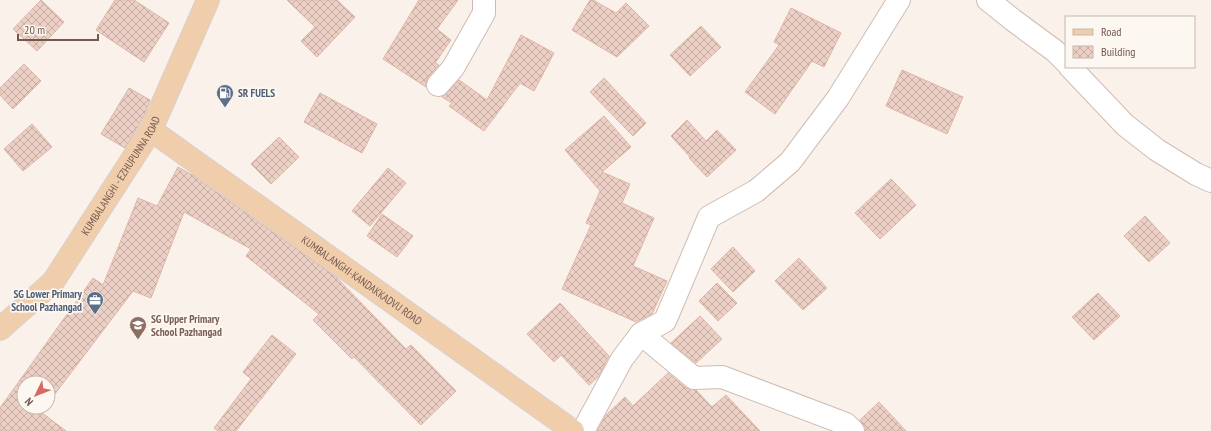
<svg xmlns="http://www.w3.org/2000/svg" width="1211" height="431" font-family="'PT Sans Narrow',sans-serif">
<defs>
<pattern id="building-cross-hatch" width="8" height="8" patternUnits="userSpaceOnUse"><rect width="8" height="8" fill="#edd0c5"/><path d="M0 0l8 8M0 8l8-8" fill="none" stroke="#c4aca2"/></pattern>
</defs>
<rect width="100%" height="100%" fill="#faf2ea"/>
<g fill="url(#building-cross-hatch)" stroke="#ddb5a7">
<path d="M41 0 64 22 37 51 13 29Z"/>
<path d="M115 0H134L169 23 144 62 96 30Z"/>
<path d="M287 0H337L355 17 317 57 301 41 315 27Z"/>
<path d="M419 0H458L437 29 451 40 435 63 439 65 428 77 426 82V87L383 59Z"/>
<path d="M590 0H593L616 13 626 3 649 26 617 57 572 30Z"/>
<path d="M791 8 841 33 824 67 812 61 775 114 745 92 779 45 774 42Z"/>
<path d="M701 26 721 47 690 76 670 55Z"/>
<path d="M521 35 554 53 534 91 520 83 484 131 449 106 452 103 442 97 447 93 459 80 487 100Z"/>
<path d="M24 64 41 81 13 109 0 95V88Z"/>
<path d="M902 70 963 97 947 134 886 106Z"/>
<path d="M604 78 646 123 633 136 590 92Z"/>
<path d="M129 88 150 100 143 118 125 148 101 134Z"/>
<path d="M320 93 377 124 362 153 304 122Z"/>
<path d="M604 116 631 147 602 172 630 184 622 203 654 218 633 266 667 281 652 314 636 322 562 289 591 225 586 223 600 191 565 150Z"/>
<path d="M687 120 706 141 717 130 736 150 707 177 689 158 690 157 671 136Z"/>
<path d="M32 124 52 147 23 171 4 149Z"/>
<path d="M279 137 299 157 271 184 251 164Z"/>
<path d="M178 167 194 176 336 277 406 349 411 345 456 391 421 425 354 357 352 359 313 320 319 314 246 256 251 249 184 212 151 298 133 291 48 403V383H24V407H45L41 412 66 431H0V408L93 278 103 285 138 198 157 206Z"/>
<path d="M388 168 406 183 370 226 352 211Z"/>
<path d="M891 179 916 205 880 239 855 213Z"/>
<path d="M382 214 413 236 397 257 367 236Z"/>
<path d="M1145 216 1170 243 1149 262 1124 236Z"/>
<path d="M733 247 755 271 733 292 711 269Z"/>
<path d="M799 258 827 288 803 310 775 281Z"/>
<path d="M717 283 737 303 718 321 699 301Z"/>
<path d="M1098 293 1120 316 1094 340 1072 317Z"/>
<path d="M560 303 609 356 598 377 589 385 561 355 554 362 527 334Z"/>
<path d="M700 316 722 339 696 363 671 343Z"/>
<path d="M272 335 296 354 236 431H218L214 428 251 379 243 372Z"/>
<path d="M668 373 686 388 696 390 712 407 726 395 760 431H597L606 415 625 397 633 406Z"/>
<path d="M879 402 906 431H865V427L860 420Z"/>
</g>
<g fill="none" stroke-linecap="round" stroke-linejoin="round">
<defs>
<g id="minor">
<path d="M988 0 1013 20 1055 51 1066 62"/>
<path d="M1070 67 1125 125 1157 150 1196 174 1211 181"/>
<path d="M438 85 453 68 484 13V0"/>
<path d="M641 334 694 378 722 377 846 424 853 431"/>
<path d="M583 431 622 359 641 334 665 321 709 217 756 191 790 162 838 98 899 0"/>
</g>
<g id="major">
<path id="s1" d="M151 130 573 431"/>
<path id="s2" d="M0 329 53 282 151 130 208 0"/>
</g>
</defs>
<use href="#minor" stroke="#cebcb4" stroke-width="24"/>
<use href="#major" stroke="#d8d0ce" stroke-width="24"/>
<use href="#minor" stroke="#fff" stroke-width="22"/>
<use href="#major" stroke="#f1ceab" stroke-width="22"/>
</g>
<defs>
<symbol id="fuel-pin" viewBox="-11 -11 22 30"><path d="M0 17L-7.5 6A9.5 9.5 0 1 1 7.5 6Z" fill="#5c6f8a" stroke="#fdf7f1"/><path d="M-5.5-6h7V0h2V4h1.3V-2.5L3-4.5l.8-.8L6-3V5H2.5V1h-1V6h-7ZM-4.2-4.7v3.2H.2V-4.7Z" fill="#fff"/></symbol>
<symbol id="office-pin" viewBox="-11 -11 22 30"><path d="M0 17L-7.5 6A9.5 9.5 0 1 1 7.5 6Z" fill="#5c6f8a" stroke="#fdf7f1"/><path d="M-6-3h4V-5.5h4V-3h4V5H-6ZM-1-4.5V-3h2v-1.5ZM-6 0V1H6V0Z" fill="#fff"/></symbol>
<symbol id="school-pin" viewBox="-11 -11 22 30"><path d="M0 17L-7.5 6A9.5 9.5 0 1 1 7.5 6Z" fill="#8d6e63" stroke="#fdf7f1"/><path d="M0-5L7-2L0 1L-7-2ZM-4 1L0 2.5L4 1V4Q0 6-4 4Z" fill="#fff"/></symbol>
</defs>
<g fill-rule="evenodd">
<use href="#fuel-pin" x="215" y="83" width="20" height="27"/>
<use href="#office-pin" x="85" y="290" width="20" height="27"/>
<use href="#school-pin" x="128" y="315" width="20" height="27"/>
</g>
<g text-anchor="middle" stroke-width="3.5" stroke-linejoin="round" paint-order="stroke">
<g font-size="11" font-weight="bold" fill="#4e5e75" stroke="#fdf7f1" text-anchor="start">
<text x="238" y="97">SR FUELS</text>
<text x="82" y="298" text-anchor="end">SG Lower Primary<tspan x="82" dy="13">School Pazhangad</tspan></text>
</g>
<g font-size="11" fill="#735850" stroke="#fdf7f1">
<text dy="4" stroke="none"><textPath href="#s2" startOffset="197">KUMBALANGHI - EZHUPUNNA ROAD</textPath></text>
<text dy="4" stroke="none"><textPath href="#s1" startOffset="259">KUMBALANGHI-KANDAKKADVU ROAD</textPath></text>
</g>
<g font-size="11" font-weight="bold" fill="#785e54" stroke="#fdf7f1" text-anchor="start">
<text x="151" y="323">SG Upper Primary<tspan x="151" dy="13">School Pazhangad</tspan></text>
</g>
</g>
<rect x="1065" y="16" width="130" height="52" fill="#fdf7f1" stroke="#c6b7b1"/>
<rect x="1073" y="29" width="20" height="6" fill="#f1ceab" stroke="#c6b7b1"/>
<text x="1101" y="36" font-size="12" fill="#735850">Road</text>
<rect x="1073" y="46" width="20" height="12" fill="url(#building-cross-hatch)" stroke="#c6b7b1"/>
<text x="1101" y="56" font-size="12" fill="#735850">Building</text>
<g transform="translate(36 395) rotate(227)"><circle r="19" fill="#fdf7f1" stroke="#c6b7b1"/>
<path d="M0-3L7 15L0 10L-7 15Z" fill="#d56a5e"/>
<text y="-6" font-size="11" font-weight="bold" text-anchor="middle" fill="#735850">N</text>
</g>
<path d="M18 34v6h80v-6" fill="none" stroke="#735850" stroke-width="2"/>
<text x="24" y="34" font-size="12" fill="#735850" stroke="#fdf7f1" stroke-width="3" paint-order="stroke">20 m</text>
</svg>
